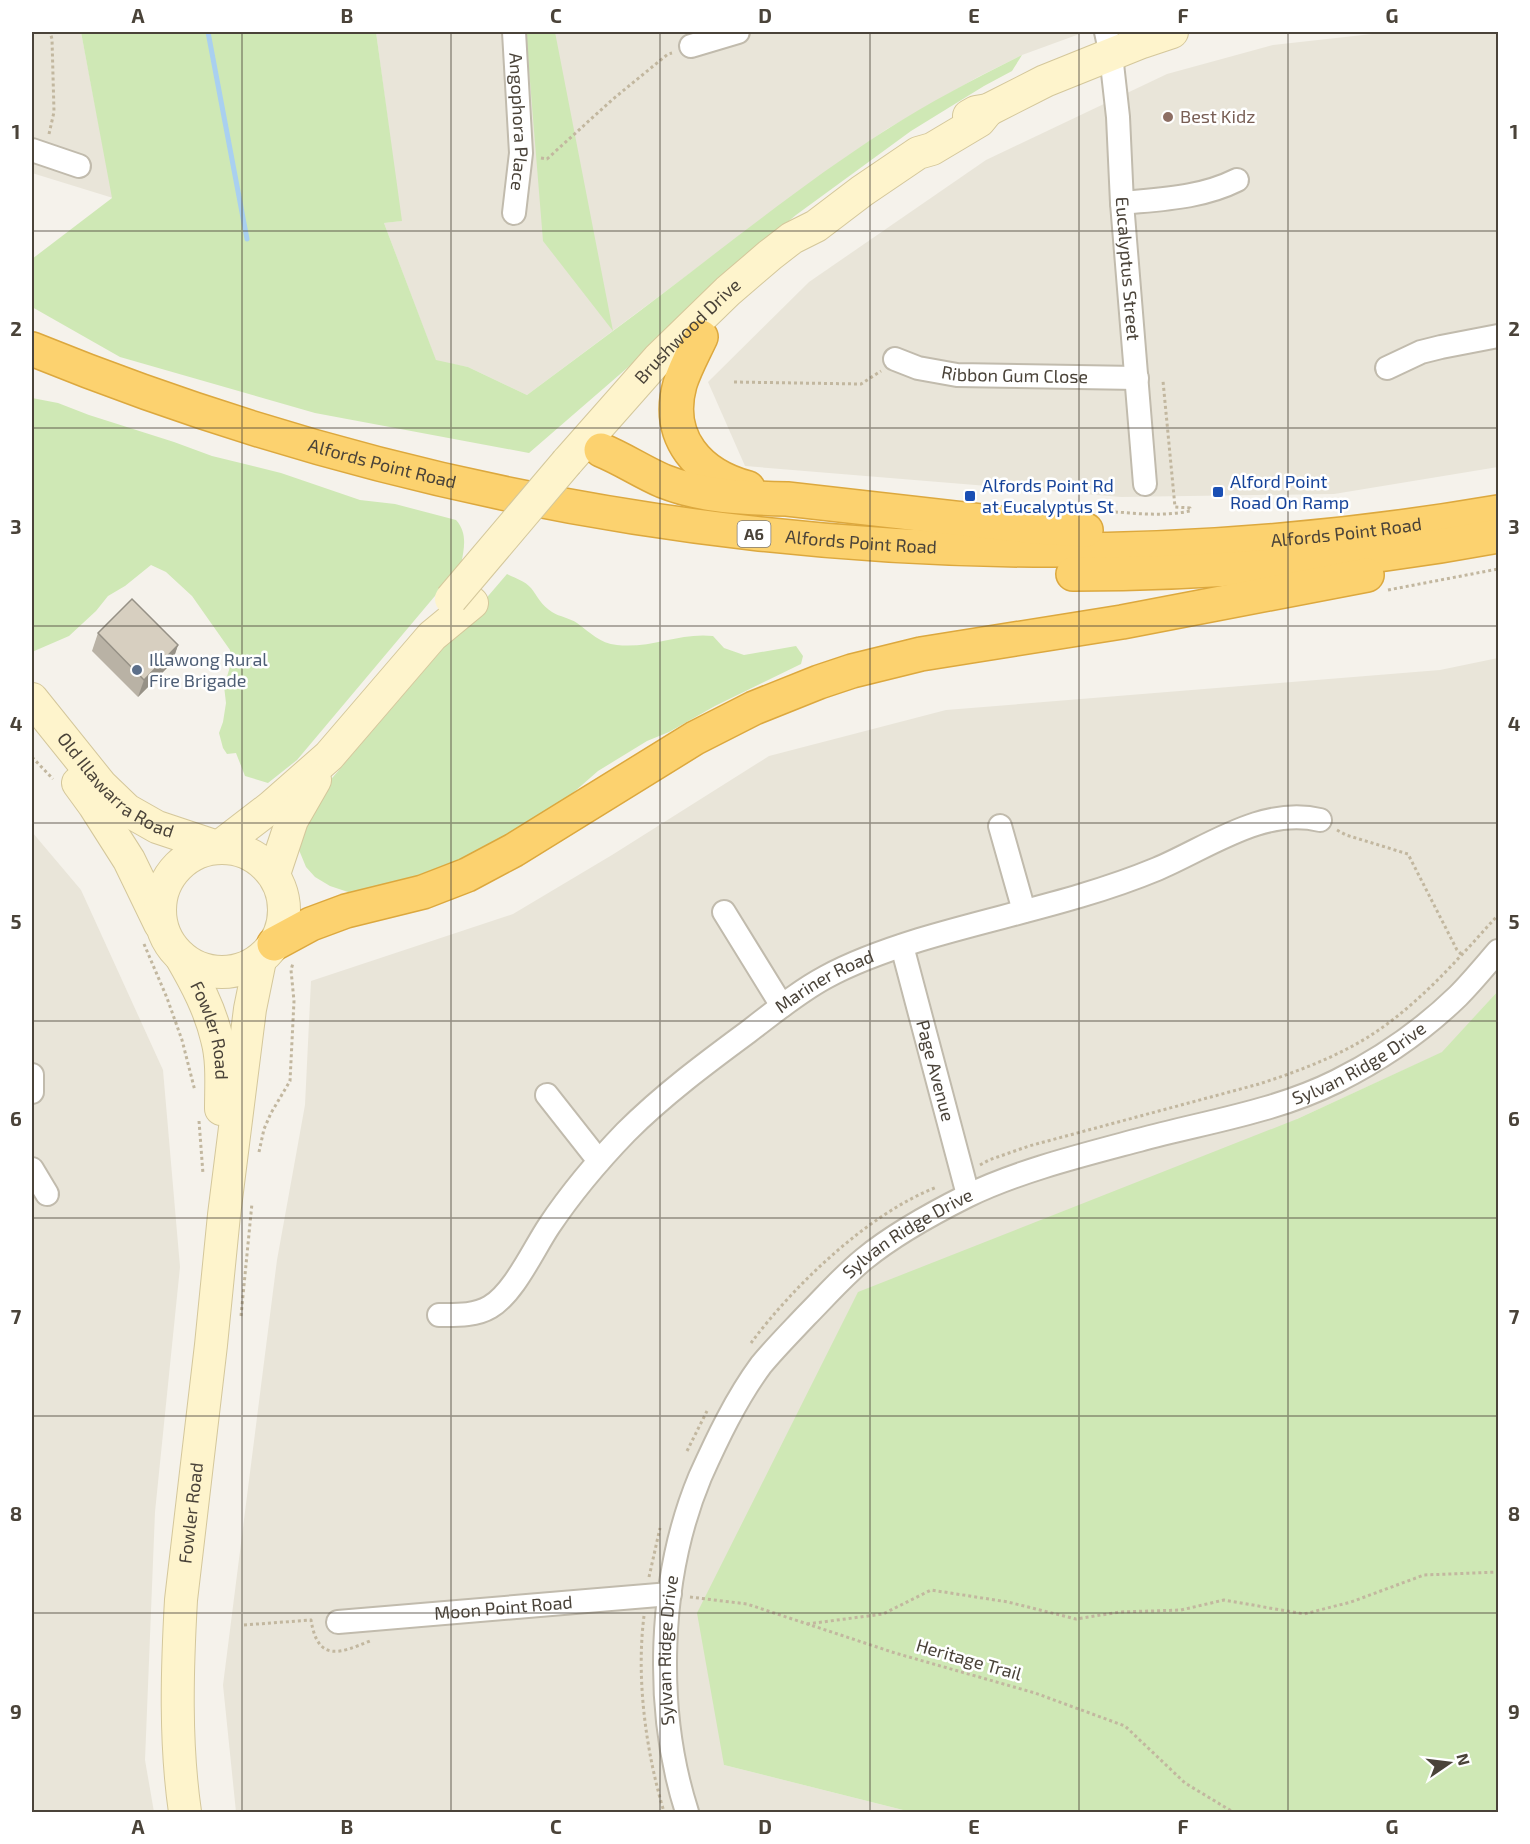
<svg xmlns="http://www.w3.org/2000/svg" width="1530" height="1844" font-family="'Exo 2',sans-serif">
<rect width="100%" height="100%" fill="#f5f2eb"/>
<g fill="#e9e5d9">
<path d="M32 32H81L113 198 32 173Z"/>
<path d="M376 32H1085L1022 55 978 77 887 129 842 160 757 223 527 395 468 367 436 361 384 223 401 221Z"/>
<path d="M1390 32H1498V467L1334 494 1121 497 745 466 708 382 809 282 986 160 1167 74 1273 45Z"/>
<path d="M1498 658V991L1443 1052 1297 1119 724 1765 911 1812H236L223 1685 277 1260 305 1105 311 981 513 914 612 855 769 756 946 710 1440 670Z"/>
<path d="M32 832 81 890 163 1070 180 1267 155 1512 145 1760 154 1812H32Z"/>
</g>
<g fill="#cfe8b5">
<path d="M81 32H376L402 221 384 223 436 360 468 367 527 395 613 331 543 241 526 32H555L613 331C704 264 791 191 886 130 930 102 976 78 1022 55L1012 71 984 86 911 131 796 215 755 249 656 343 529 453 315 413 120 357 32 307V259L112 198Z"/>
<path d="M32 398 58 403 89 415 174 442 212 456 281 473 360 500 395 504 456 520C468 533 464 549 461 565L297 760 268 783 245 776 236 753 227 754 223 748 219 733 223 722 226 703 224 686 230 667V650L192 596 166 572 151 565 125 586 108 596 96 611 69 636 32 652Z"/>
<path d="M507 574C515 578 525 581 531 588 538 597 541 605 552 612 560 617 570 618 577 623 591 633 599 643 617 645 650 649 681 632 713 636L724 648 744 655 796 646 803 656 801 664 715 706 669 732 647 741 598 771 566 799 450 871 354 894 330 886 315 877 306 867 299 850 295 836 321 791Z"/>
<path d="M1498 991V1812H911L724 1765 697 1613 858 1292 1297 1119 1442 1052Z"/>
</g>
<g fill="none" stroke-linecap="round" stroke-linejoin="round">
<path stroke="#a9d0f0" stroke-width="5" d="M208 32 247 239"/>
<defs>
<g id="street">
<path id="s1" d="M514 32 521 153 514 213"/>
<path id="s2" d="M1106 32 1111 55 1118 117 1122 203 1145 484"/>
<path d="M691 46 738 32"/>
<path d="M32 150 79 166"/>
<path d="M1122 203C1162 199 1201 198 1237 180"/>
<path id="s3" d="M895 359 918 368 957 375 1137 378"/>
<path d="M1387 368 1421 352 1441 347 1498 336"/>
<path d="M1000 826 1024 911"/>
<path d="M724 912 782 1006"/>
<path id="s4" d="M902 946 968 1195"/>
<path d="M32 1075V1092"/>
<path d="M547 1095 599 1161"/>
<path d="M32 1169 47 1194"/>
<path id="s5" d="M439 1315C456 1315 475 1316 490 1307 514 1293 533 1250 549 1226 571 1193 598 1161 626 1132 663 1095 706 1063 748 1032 773 1013 798 992 826 977 855 961 887 950 919 940 998 916 1080 901 1157 869 1207 848 1263 806 1320 820"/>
<path id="s6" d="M338 1622 670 1594"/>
<path id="s7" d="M687 1812C654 1709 658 1578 700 1477 717 1439 736 1399 761 1365 775 1348 791 1332 806 1316 825 1297 843 1276 864 1259 892 1236 933 1213 967 1196 1018 1171 1083 1155 1139 1140 1205 1122 1275 1112 1337 1081 1381 1059 1423 1030 1458 996 1472 982 1485 966 1498 951"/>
</g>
<g id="secondary">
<path d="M969 116 976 112 988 110 1045 81 1142 42 1172 32"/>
<path id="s8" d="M567 462 658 359 728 291 770 255 792 238 816 226 862 191 918 153 932 149 979 121 988 110"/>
<path id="s9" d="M32 699 101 785 127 810 157 827 217 847"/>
<path d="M78 783 94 805 129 860 160 924"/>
<path d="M219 847 271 807 329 756 432 636 472 603"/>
<circle cx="222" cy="910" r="62"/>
<path d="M274 874 292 820 315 780"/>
<path id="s10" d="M181 957C196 983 210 1009 217 1039 223 1061 221 1086 221 1109"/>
<path id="s11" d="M185 1812C175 1743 177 1671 181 1600L211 1345 224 1215 250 1009 260 960"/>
</g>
<g id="highway">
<path d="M701 337C694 352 685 368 680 384 665 438 699 475 748 488"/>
<path id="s12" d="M32 349C497 538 1003 597 1498 512"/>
<path d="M601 450C623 459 642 472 663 481 703 497 745 498 787 499L1035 527 1086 530"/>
<path d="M1073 574C1215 574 1359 562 1498 536"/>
<path d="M274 944 311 924 346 911 423 892 467 875 514 850 695 738 754 708 819 682 852 671 921 654 1122 622 1367 575"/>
</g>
</defs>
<use href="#street" stroke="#c1bbad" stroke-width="26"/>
<use href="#secondary" stroke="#d4c79b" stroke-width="34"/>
<use href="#highway" stroke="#dca83e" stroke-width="36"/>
<g stroke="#c2b79f" stroke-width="3" stroke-dasharray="3 3" stroke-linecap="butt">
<path d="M49 134 54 112 52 39 50 32"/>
<path d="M541 158 547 159 613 99 668 54 672 53"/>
<path d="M734 382 861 384 881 371"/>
<path d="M1103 511C1132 513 1162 517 1190 511V508L1175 507 1163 381"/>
<path d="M1388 590 1498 569"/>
<path d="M32 757 53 779"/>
<path d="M1337 830 1346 835 1408 854 1457 950 1462 955"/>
<path d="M144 944 167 998 182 1040 195 1091"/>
<path d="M199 1121 203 1174"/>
<path d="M259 1152 264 1129 271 1113 290 1081 294 1001 291 970 293 963"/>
<path d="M980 1165 989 1160 1029 1146 1259 1084C1296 1072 1331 1059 1365 1039 1417 1007 1458 959 1498 915"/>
<path d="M241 1316 252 1203"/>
<path d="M751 1343C794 1285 869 1213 937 1187"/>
<path d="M687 1451 707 1411"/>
<path d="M649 1577 660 1528"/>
<path d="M690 1597 747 1604 895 1653 1035 1693 1125 1726 1185 1783 1233 1812"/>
<path d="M644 1616C636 1679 646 1752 664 1812"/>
<path d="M807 1624 883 1614 931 1590 1008 1602 1076 1619 1120 1612 1181 1610 1224 1600 1304 1614 1351 1602 1424 1575 1498 1572"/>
<path d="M244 1625 311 1620C318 1663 340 1653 370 1641"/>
</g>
<use href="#street" stroke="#fff" stroke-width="22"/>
<use href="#secondary" stroke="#fef4cc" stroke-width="32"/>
<use href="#highway" stroke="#fcd26f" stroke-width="33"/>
<defs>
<path id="secondary-bridge" d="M451 599 567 462"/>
</defs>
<use href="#secondary-bridge" stroke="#d4c79b" stroke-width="34" stroke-linecap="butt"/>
<use href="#secondary-bridge" stroke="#fef4cc" stroke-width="32"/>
</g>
<path fill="#b9b2a5" d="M98 633 178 645 172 663 138 697 92 651Z"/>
<path fill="#969186" d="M178 645 172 663 138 697 144 680Z"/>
<path fill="#d7cfc0" stroke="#969186" stroke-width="1.5" d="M132 599 178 645 144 680 98 633Z"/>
<path fill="none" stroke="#4a4339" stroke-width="1.5" stroke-opacity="0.55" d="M242 32V1812M451 32V1812M660 32V1812M870 32V1812M1079 32V1812M1288 32V1812M32 231H1498M32 428H1498M32 626H1498M32 823H1498M32 1021H1498M32 1218H1498M32 1416H1498M32 1613H1498"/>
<circle fill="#8d6e63" stroke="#fff" stroke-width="2" cx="1168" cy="117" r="6"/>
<g fill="#1a4fb4" stroke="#fff" stroke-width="2">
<rect x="1212" y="486" width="12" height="12" rx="3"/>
<rect x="964" y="490" width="12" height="12" rx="3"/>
</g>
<circle fill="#5c6f8a" stroke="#fff" stroke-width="2" cx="137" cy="670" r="6"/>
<g text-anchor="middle" stroke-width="5" stroke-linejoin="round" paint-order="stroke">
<rect fill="#fff" stroke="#807b74" stroke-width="1.5" x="737.5" y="521" width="33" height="26" rx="4.5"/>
<g font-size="16" font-weight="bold" fill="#4a4339">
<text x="754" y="540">A6</text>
</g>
<g font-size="18" fill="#785e54" stroke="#fff" text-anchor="start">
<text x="1180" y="123">Best Kidz</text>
</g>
<g font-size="18" fill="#4a4339" stroke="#fff">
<text dy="6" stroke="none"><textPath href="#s1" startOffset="90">Angophora Place</textPath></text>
<text dy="6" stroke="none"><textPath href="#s2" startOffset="238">Eucalyptus Street</textPath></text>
<text dy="6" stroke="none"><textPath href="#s8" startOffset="178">Brushwood Drive</textPath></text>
<text dy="6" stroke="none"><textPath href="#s3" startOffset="122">Ribbon Gum Close</textPath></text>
<text dy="6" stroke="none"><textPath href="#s12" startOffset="369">Alfords Point Road</textPath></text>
<text dy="6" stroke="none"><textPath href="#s12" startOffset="1341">Alfords Point Road</textPath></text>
<text dy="6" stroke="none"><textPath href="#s12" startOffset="855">Alfords Point Road</textPath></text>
<text dy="6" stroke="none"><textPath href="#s9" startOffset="122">Old Illawarra Road</textPath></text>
<text dy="6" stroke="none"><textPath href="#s5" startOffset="525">Mariner Road</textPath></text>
<text dy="6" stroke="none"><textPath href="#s10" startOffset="80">Fowler Road</textPath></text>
<text dy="6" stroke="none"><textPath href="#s7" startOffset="1154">Sylvan Ridge Drive</textPath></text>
<text dy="6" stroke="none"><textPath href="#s4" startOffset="129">Page Avenue</textPath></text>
<text dy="6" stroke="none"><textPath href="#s7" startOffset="668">Sylvan Ridge Drive</textPath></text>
<text dy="6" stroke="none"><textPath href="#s11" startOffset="300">Fowler Road</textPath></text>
<text dy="6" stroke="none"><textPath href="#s6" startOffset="166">Moon Point Road</textPath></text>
<text dy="6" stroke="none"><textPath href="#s7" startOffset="164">Sylvan Ridge Drive</textPath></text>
<text transform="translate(969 1660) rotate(16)" y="6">Heritage Trail</text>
</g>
<g font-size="18" fill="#164399" stroke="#fff" text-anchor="start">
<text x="1230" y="488">Alford Point<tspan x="1230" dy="21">Road On Ramp</tspan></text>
<text x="982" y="492">Alfords Point Rd<tspan x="982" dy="21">at Eucalyptus St</tspan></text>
</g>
<g font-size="18" fill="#4e5e75" stroke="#fff" text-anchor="start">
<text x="149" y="666">Illawong Rural<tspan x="149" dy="21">Fire Brigade</tspan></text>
</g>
</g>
<rect width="1530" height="1844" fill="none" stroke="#ffffff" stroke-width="66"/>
<g transform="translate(1449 1763) rotate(76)" stroke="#ffffff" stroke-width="4.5" paint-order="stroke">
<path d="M0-4.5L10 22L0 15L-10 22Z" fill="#4a4339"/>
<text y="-9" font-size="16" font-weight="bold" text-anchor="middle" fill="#4a4339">N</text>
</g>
<rect x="33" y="33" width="1464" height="1778" fill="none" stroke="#4a4339" stroke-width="2"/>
<g font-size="20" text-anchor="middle" font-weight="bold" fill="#4a4339">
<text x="138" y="23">A</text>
<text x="347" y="23">B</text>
<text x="556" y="23">C</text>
<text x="765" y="23">D</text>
<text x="974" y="23">E</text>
<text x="1183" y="23">F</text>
<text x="1392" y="23">G</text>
<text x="16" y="139">1</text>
<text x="1514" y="139">1</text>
<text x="16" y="336">2</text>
<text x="1514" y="336">2</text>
<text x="16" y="534">3</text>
<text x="1514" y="534">3</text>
<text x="16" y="731">4</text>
<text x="1514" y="731">4</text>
<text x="16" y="929">5</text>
<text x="1514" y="929">5</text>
<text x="16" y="1126">6</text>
<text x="1514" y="1126">6</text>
<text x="16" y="1324">7</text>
<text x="1514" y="1324">7</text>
<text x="16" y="1521">8</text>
<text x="1514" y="1521">8</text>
<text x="16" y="1719">9</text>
<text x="1514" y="1719">9</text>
<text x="138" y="1834">A</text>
<text x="347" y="1834">B</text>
<text x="556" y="1834">C</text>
<text x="765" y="1834">D</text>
<text x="974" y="1834">E</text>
<text x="1183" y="1834">F</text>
<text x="1392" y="1834">G</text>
</g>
</svg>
